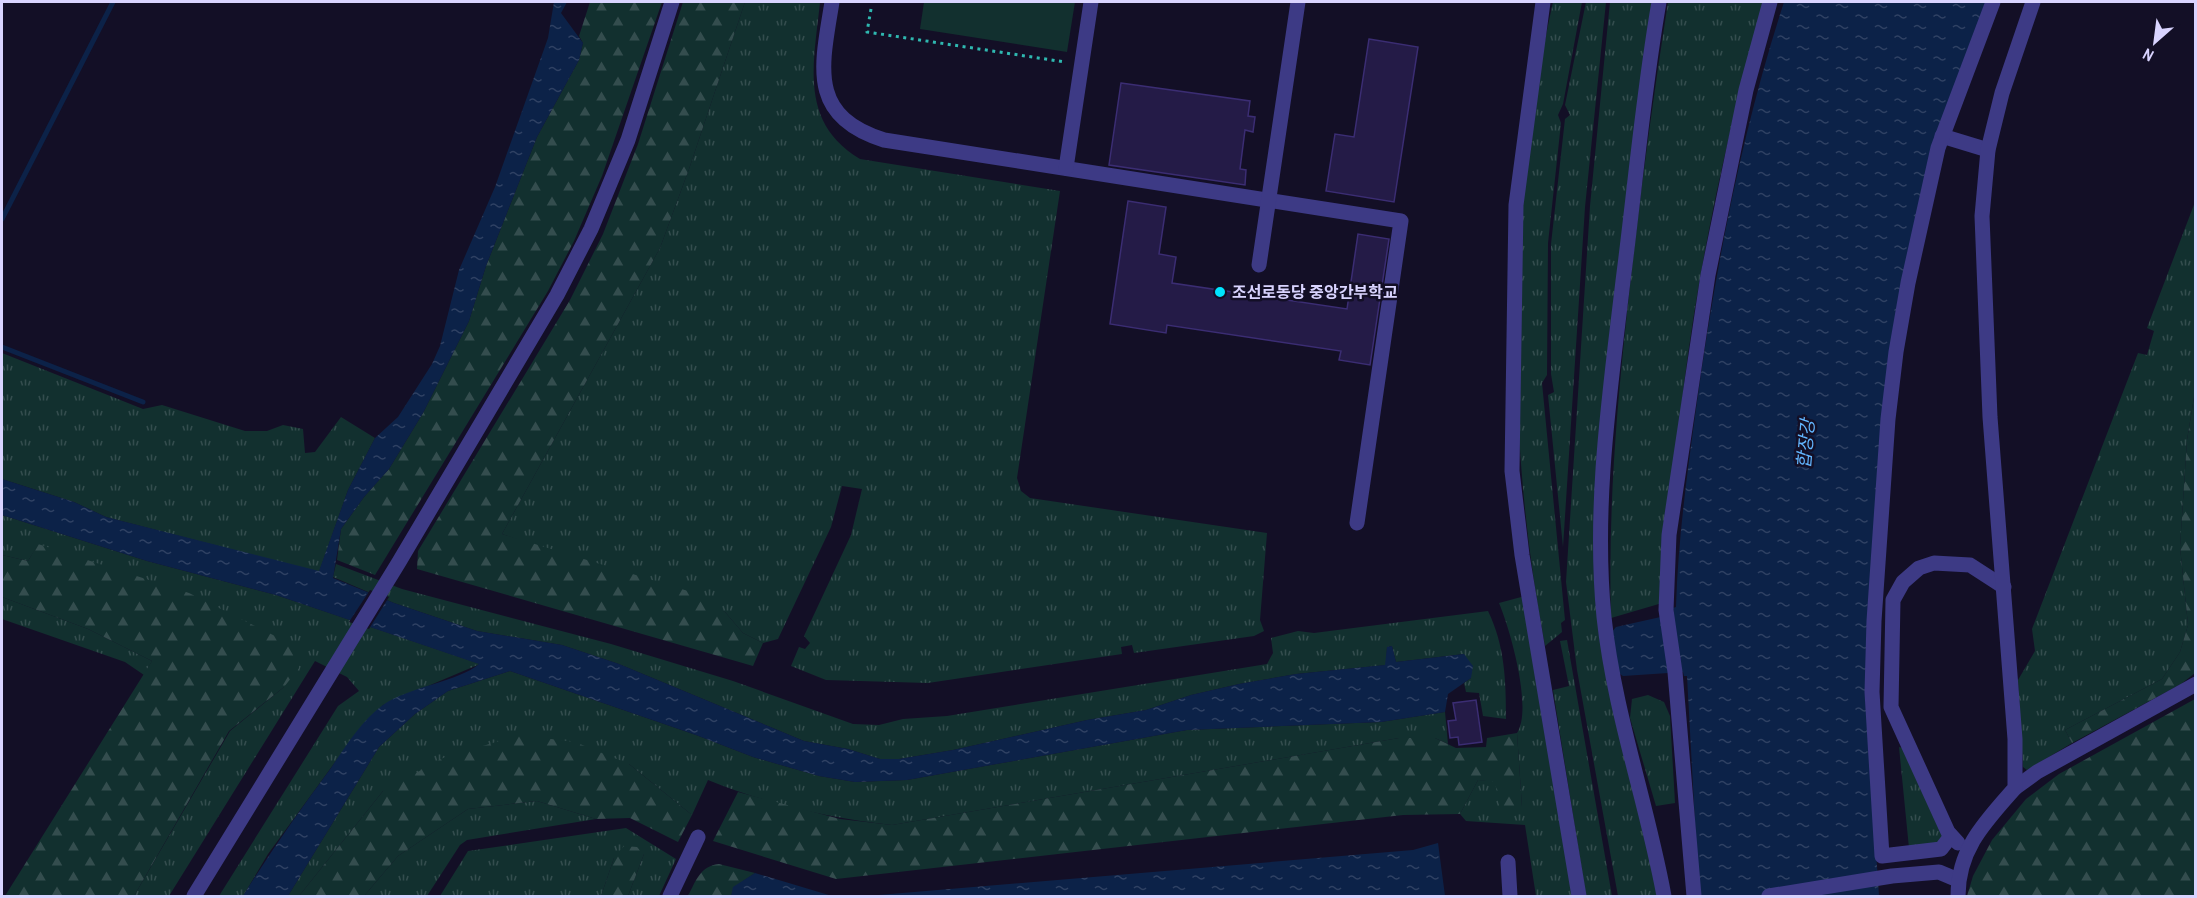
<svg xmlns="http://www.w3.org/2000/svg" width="2197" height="898" font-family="'Archivo Narrow','Noto Sans KR',sans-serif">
<defs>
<pattern id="grass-tufts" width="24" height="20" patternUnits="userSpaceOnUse" patternTransform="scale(1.5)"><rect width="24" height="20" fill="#12302f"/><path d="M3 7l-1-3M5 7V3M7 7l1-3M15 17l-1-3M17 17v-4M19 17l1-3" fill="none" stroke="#344d4e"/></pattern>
<pattern id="forest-firs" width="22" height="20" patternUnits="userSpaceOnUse" patternTransform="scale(1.5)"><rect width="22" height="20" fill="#12302f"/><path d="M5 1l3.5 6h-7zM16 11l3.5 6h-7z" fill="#344d4e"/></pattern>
<pattern id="water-ripples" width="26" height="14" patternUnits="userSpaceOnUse" patternTransform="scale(1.5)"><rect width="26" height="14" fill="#0c2248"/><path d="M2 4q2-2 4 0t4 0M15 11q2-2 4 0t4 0" fill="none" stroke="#2f4163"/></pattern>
</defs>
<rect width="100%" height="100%" fill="#130f26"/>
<g fill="url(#grass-tufts)">
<path d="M745 2H820C814 62 798 122 860 159L1060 191 1017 478 1021 491 1030 498 1267 533 1260 620 1264 631 1254 636 1134 653 1132 645 1121 647 1122 654 928 683 826 680 791 666 799 647 805 649 810 643 804 636 851 535 862 489 842 486 831 527 778 639 763 643 743 633 725 612 502 534 660 248 689 169Z"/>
<path d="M1553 2H1582L1563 104 1558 115 1561 123 1548 243 1547 375 1542 383 1565 620 1561 623 1562 632 1545 646C1505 438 1507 209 1553 2Z"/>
<path d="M1586 2H1606L1585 207 1563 547 1548 395 1554 392 1551 374V244L1565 119 1570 115 1565 105Z"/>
<path d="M1610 2H1654L1596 564 1659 896H1618L1577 670 1566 582 1590 206Z"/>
<path d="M1668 2H1764C1709 196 1671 398 1669 601L1611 618C1608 516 1616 415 1627 313 1638 209 1652 105 1668 2Z"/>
<path d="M2195 202V391L2187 440 2180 547 2188 625 2180 652 2162 679 2065 730 2072 743 2027 770 2023 767 2018 680 2035 651 2032 629 2138 353 2147 355 2154 331 2147 328Z"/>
<path d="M2 353 143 409 162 405 245 431H267L283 425 303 429 305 453 315 452 341 417 375 438 348 490 319 572 106 517 74 502 2 479Z"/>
<path d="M2 515 147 561 276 595 480 664 383 705 341 754 268 854 243 896H219L338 706 359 691 347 677 315 661 169 896H134L230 731 284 687 38 545 28 561 2 555Z"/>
<path d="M336 564 402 589 611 644 733 681 853 724 879 725 903 719 947 716 1267 664 1273 653 1271 638 1298 631 1314 633 1488 611C1505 646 1506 681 1506 719L1483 716 1479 693 1466 692 1464 683 1471 678 1464 654 1396 662 1392 646 1387 647 1386 665 1296 674 1239 684 1191 695 1146 710 1087 720 953 750 899 759H880L848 749 804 741 619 664 562 645 477 631 394 603 333 577Z"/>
<path d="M1525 596 1574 896H1536L1525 825 1466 821 1460 814 1478 780 1495 781 1522 807 1517 733C1533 709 1510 629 1499 603Z"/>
<path d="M2 597 88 629 152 661 144 675 125 662 2 619Z"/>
<path d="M1567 640 1612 896H1586L1553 690 1569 686 1560 641Z"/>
<path d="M510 671 696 735 753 757 819 776 855 782 907 780 1187 730 1381 722 1445 712 1448 744 1435 738H1399L892 825C829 818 767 804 708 780L692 815 629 764 383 791 299 896H288L379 747 415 714 448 691Z"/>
<path d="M1648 695 1664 702 1670 716 1675 803 1656 806 1630 718 1632 699Z"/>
<path d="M1899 747 1903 748 1944 839 1938 847 1909 848Z"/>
<path d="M537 801 596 819 467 840 460 845 427 896H364L398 856 468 809Z"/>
<path d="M626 828 676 859 659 896H628L644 854 614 858 601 896H440L468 851Z"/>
</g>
<g fill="url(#forest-firs)">
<path d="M590 2H662L602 176 574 241 548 291 375 575 337 560 341 529 364 497 389 469 423 413 469 321 486 266 537 137 579 60 583 43 579 36Z"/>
<path d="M683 2H745L689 169 660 248 502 534 688 591 725 612 743 633 763 643 753 666 417 569 418 551 570 300 603 234 638 144Z"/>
<path d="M2195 391V673L2181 684 2072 743 2065 730 2162 679 2180 652 2188 625 2180 547 2187 440Z"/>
<path d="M38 544 189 593 285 641 299 656V668L284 687 229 731 134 896H5L152 661 88 629 2 597V555L28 561Z"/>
<path d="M2195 699V896H1967L1973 876 1992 840 2026 799 2059 774Z"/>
<path d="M1517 733 1522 807 1500 811 1495 782 1478 780 1460 814 1403 815 836 879 713 841 738 792 840 819 892 825 1399 738H1435L1456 748 1486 747 1487 738Z"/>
<path d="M519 735 575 742 629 764 692 815 678 842 630 818 596 819 537 801 468 809 398 856 364 896H299L383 791 443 758Z"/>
<path d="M624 846 637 847 644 854 628 896H601L614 858Z"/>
<path d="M719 864 755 873 734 887 731 896H688C696 881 700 866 719 864Z"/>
</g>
<path fill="#12302f" d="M924 2H1075L1067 52 920 29Z"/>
<g fill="url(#water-ripples)">
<path d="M554 2H567L561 13 583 43 579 60 537 137 486 266 469 321 423 413 389 469 364 497 341 529 333 578 394 603 477 631 562 645 619 664 804 741 848 749 880 759H899L953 750 1087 720 1146 710 1191 695 1239 684 1296 674 1385 665 1387 647 1392 646 1396 662 1464 654 1473 666 1471 678 1448 694 1445 712 1381 722 1187 730 907 780 855 782 819 776 753 757 696 735 510 671 448 691 415 714 379 747 288 896H243C270 852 300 810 331 768 345 747 362 720 383 705 408 687 460 681 479 664L276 595 147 561 2 515V479L74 502 106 517 319 571 348 490 375 438 398 417 432 364 440 346 459 270 495 187 548 38Z"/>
<path d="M1784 2H1991L1907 265 1865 690 1879 896H1699L1687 676H1684L1683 672 1623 676 1616 671 1611 633 1616 627 1674 614 1673 608 1676 607C1678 540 1687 475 1696 409 1715 271 1741 134 1784 2Z"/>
<path d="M1438 843 1445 896H867L1413 850Z"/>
<path d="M755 873 832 896H731L733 887Z"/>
</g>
<path fill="#130f26" d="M370 590 389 597 369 629 349 622Z"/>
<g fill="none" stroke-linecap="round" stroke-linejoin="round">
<g stroke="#0c2248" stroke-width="5">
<path d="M2 219 113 2"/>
<path d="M2 347 143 402"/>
</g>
</g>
<g fill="#241b47" stroke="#3b2d73" stroke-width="1.5">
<path d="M1369 39 1418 47 1394 202 1326 191 1335 134 1354 137Z"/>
<path d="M1121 83 1250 101 1248 116 1255 117 1253 132 1245 130 1240 169 1246 170 1245 185 1109 165Z"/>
<path d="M1128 201 1166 207 1159 254 1176 257 1172 283 1347 309 1358 234 1389 239 1370 365 1339 360 1341 351 1167 325 1166 333 1110 324Z"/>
<path d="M1476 700 1482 742 1459 745 1458 737 1450 738 1448 721 1456 720 1453 703Z"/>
</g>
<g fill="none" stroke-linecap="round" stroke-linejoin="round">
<path stroke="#2fb8b0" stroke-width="3" stroke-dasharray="3 4.5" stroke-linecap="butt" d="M871 9 867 32 1065 62"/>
<g stroke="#3d3a85" stroke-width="15">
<path d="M832 2C822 65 807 116 884 140L1401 221 1357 523"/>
<path d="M1543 2 1516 205 1512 471 1522 555 1579 896"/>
<path d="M1659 2C1643 94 1635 188 1623 281 1610 392 1593 505 1604 617 1614 712 1647 803 1664 896"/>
<path d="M1942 136 1988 150"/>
<path d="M1066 168 1091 2"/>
<path d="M1259 265 1298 2"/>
<path d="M2015 788 2037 772 2196 684"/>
<path d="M1951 836 1941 849 1882 856 1872 692 1874 621 1888 419 1896 352 1908 283 1938 148 1993 2"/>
<path d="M1958 843 1948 832 1891 707 1893 600 1903 582 1919 568 1934 563 1970 565 2004 587"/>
<path d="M1508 862 1510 896"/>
<path d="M194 896 399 562 557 295 591 229 628 140 672 2"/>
<path d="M670 896 698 837"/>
<path d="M1694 896 1675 672 1666 610 1669 535 1708 275 1746 90 1770 2"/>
<path d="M1769 896 1892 876 1939 872 1958 880"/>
<path d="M1958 896C1958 849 1985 822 2015 788V739L1990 417 1982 216 1988 150 2002 93 2033 2"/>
</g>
</g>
<circle fill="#00e5ff" stroke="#130f26" stroke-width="2" cx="1220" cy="292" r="6"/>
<g text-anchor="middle" stroke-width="5" stroke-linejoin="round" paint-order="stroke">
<g font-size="16" font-weight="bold" fill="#d9d4ff" stroke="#130f26" text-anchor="start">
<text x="1232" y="298">조선로동당 중앙간부학교</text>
</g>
<g font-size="18" font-style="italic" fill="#62b6ff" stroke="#130f26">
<text transform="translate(1806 444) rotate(-85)" y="6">합장강</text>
</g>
</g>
<rect width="2197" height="898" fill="none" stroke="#d9d4ff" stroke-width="6"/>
<g transform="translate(2155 42) rotate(208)" stroke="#130f26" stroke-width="4.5" paint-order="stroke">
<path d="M0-4.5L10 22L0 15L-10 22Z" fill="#d9d4ff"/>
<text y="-9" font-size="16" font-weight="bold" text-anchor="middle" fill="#d9d4ff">N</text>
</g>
</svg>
